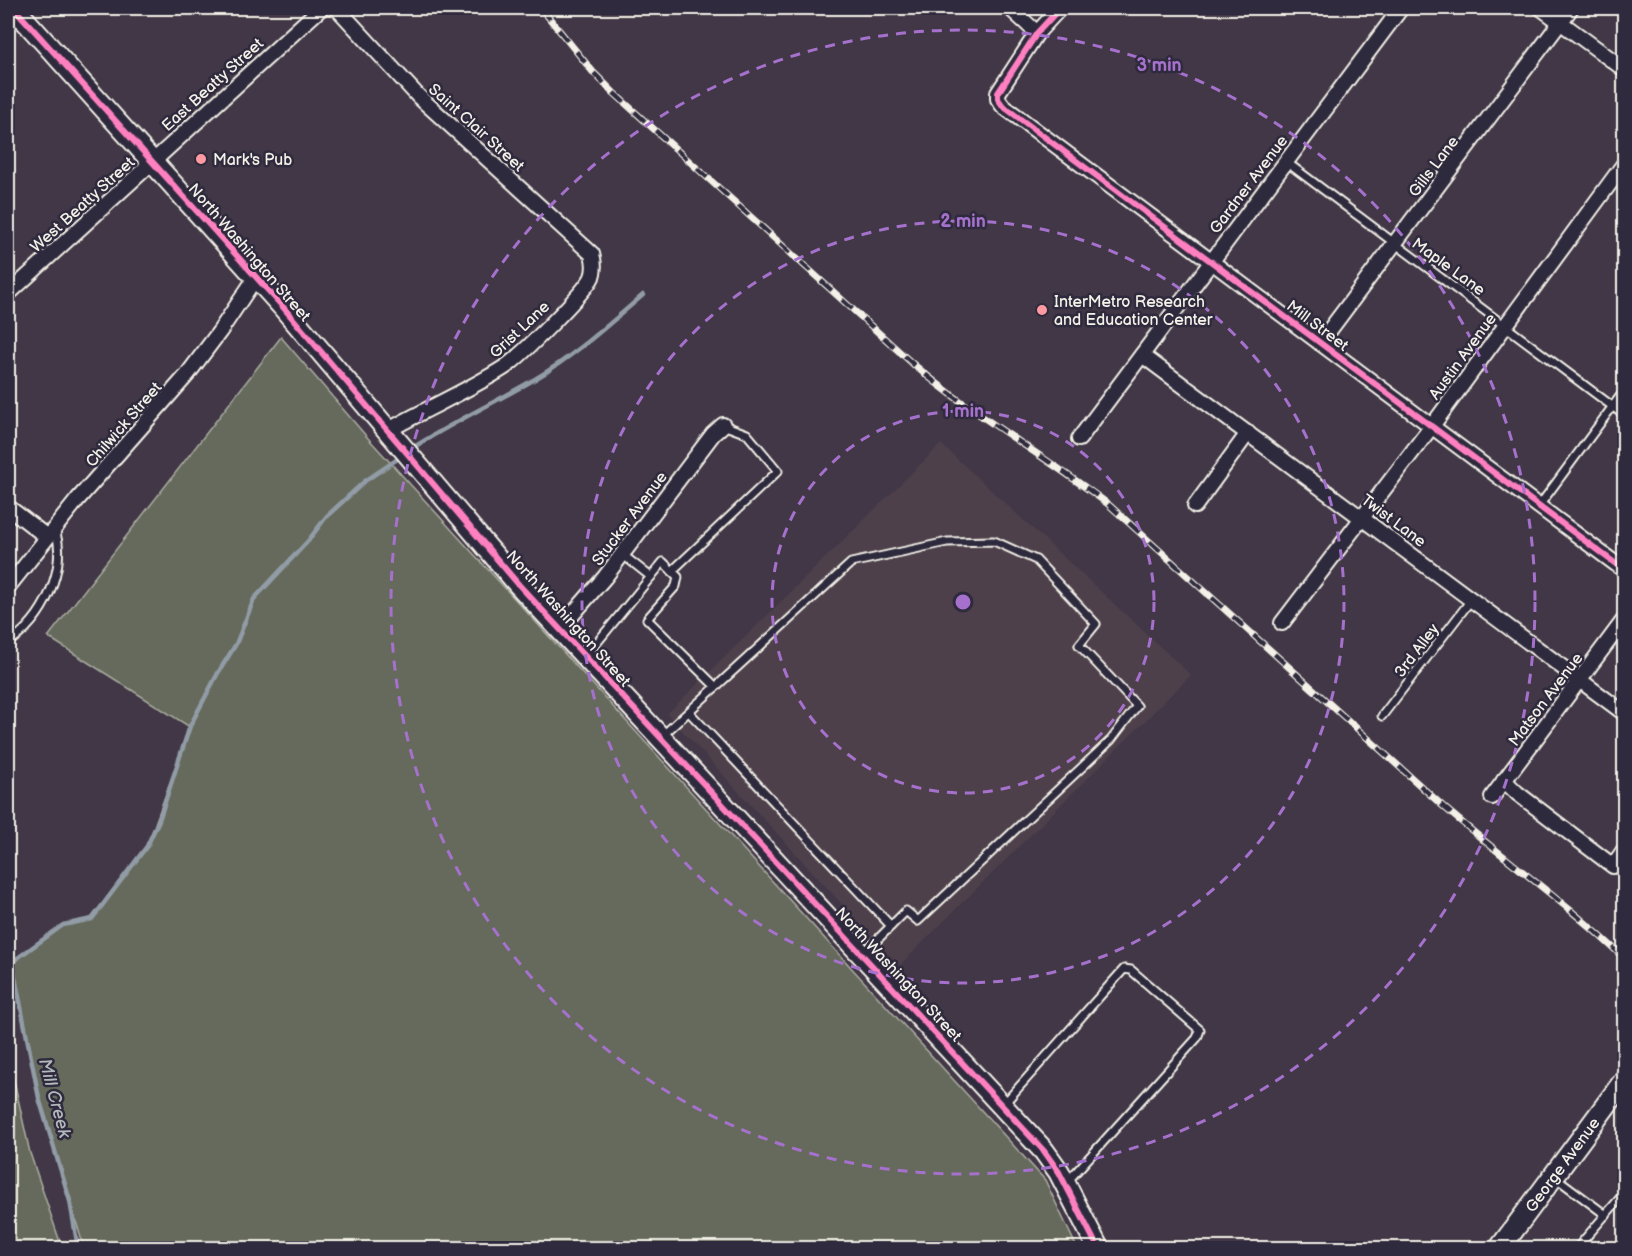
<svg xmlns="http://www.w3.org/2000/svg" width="1632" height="1256" font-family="'Balsamiq Sans',sans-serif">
<rect width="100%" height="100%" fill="#413746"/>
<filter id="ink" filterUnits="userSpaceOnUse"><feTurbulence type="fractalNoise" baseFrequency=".0167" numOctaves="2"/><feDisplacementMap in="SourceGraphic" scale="12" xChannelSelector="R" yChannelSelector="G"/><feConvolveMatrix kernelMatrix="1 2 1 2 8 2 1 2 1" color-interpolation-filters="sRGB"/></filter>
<g filter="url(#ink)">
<path fill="#4e404c" d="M941 444 1191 675 899 966 667 714Z"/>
<g fill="#656a5c" stroke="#acaea2" stroke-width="1.5">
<path d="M281 337 367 437 1045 1180 1077 1248H84L39 1098 12 962 63 925 92 919 147 846 190 727 48 637Z"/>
<path d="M8 1053 30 1153 62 1248H8Z"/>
</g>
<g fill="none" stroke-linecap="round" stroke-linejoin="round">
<g stroke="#929ca7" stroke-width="4.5">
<path d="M411 449C451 423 494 403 535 379 574 356 608 325 643 295"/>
<path d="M8 954 12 962 39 1098 70 1201 78 1248"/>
<path d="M12 962 63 925 92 919 147 846 159 820 190 726 218 673 236 644 254 599 308 541 326 517 365 481 402 456"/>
</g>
<defs>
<g id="lane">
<path d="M1285 161 1624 415"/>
<path d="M1539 506 1624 391"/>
<path d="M622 554 651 577"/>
<path d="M672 571 778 471 747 434 723 425"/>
<path d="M8 642C42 624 70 565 54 528"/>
<path d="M586 656 663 562 678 577 676 586 647 619 716 687"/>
<path d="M689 712 891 926"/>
<path d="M1382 716 1471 600"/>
<path d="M662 736 851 563 947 542 994 541 1036 560 1096 624 1079 645 1137 706 1111 740 918 921 906 911 864 953"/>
<path d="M1003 1105 1124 969 1131 970 1200 1030 1197 1038 1067 1182"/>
<path d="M1555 1177 1606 1215"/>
<path d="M1577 1248 1620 1198"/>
</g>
<g id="street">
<path d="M337 8 418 96 592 254C594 261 595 269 592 277 586 291 520 357 505 367 468 391 425 409 387 431"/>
<path d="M1010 8 1037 33"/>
<path d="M1060 8 1037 33 998 93V99L1003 106 1624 570"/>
<path d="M1541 8 1624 69"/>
<path d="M8 294 321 8"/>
<path d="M1320 343 1571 8"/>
<path d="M1142 355 1624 713"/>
<path d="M1079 439 1401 8"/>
<path d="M1195 506 1248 433"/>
<path d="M8 507 47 537"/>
<path d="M8 587 78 499 187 375 220 331 256 277"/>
<path d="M1282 623 1432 426 1624 164"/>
<path d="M559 630 605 577 713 434 723 425"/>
<path d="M1504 780 1517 793 1613 866 1624 850"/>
<path d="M1492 797 1624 620"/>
</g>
<g id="secondary">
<path d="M14 8 283 307 519 585 1044 1151 1059 1172 1098 1248"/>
<path id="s1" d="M1500 1248 1624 1081"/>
</g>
</defs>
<use href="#lane" stroke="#f4f1e8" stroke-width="11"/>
<use href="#street" stroke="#f4f1e8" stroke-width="18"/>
<use href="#secondary" stroke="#f4f1e8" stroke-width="24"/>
<use href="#lane" stroke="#2f2a3d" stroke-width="7"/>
<use href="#street" stroke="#2f2a3d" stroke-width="14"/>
<use href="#secondary" stroke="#2f2a3d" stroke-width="20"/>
<defs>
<path id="rail" d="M541 8 593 72 614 93 913 364C974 416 1044 455 1108 504L1445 808C1504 859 1568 904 1624 958"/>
</defs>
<use href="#rail" stroke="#f4f1e8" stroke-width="7"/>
<use href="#rail" stroke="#2f2a3d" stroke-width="4.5" stroke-dasharray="14" stroke-linecap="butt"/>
<defs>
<g id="cycleway">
<path d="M14 8 283 307 519 585 1044 1151 1059 1172 1098 1248"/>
<path d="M1060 8 1037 33 998 93V99L1003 106 1624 570"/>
</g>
</defs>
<use href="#cycleway" stroke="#2f2a3d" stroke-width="10"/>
<use href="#cycleway" stroke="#ff80c0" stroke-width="6"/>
</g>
</g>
<g fill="none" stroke="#a571cd" stroke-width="3" stroke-dasharray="10 8">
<circle cx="963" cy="602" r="191"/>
<circle cx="963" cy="602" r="381"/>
<circle cx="963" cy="602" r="572"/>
</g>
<g fill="#ff9aa2" stroke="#2f2a3d" stroke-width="2">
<circle cx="201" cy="159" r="6"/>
<circle cx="1042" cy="310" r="6"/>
</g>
<g text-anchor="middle" stroke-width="5" stroke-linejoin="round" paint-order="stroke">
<g font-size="16" fill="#f4f1e8" stroke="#2f2a3d">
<text transform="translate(212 84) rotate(-42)" y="6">East Beatty Street</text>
<text transform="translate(477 127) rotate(42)" y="6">Saint Clair Street</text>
<text transform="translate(1433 166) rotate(-53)" y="6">Gills Lane</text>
<text transform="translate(1248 184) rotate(-53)" y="6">Gardner Avenue</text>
<text transform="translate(82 204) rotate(-42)" y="6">West Beatty Street</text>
<text transform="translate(250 252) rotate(49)" y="6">North Washington Street</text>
<text transform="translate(1449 266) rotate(36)" y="6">Maple Lane</text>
<text transform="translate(1318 325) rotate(37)" y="6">Mill Street</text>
<text transform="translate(519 329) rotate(-43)" y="6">Grist Lane</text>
<text transform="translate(1462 356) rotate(-54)" y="6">Austin Avenue</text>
<text transform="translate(123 424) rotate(-49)" y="6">Chilwick Street</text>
<text transform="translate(629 518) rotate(-53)" y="6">Stucker Avenue</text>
<text transform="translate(1394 520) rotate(37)" y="6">Twist Lane</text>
<text transform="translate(569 618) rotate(48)" y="6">North Washington Street</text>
<text transform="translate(1416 650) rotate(-53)" y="6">3rd Alley</text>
<text transform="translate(1545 699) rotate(-53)" y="6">Matson Avenue</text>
<text transform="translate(899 974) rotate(47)" y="6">North Washington Street</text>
<text dy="6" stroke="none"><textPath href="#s1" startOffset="104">George Avenue</textPath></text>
</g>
<g font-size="16" fill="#f4f1e8" stroke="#2f2a3d" text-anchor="start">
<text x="213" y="165">Mark's Pub</text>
<text x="1054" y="307">InterMetro Research<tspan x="1054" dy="18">and Education Center</tspan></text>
</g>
<g font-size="18" font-style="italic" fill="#b2b9bc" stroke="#2f2a3d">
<text transform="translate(55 1098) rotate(75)" y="6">Mill Creek</text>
</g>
</g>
<circle cx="963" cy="602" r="9" fill="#a571cd" stroke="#2f2a3d" stroke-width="3"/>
<g font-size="18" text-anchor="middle" font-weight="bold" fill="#a571cd" stroke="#2f2a3d" stroke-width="5" stroke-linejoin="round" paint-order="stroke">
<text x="1159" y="71">3 min</text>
<text x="963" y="227">2 min</text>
<text x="963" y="417">1 min</text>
</g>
<rect width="1632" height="1256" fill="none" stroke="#2f2a3d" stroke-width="30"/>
<rect x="15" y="15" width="1602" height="1226" fill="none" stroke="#f4f1e8" stroke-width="2" filter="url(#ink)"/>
</svg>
